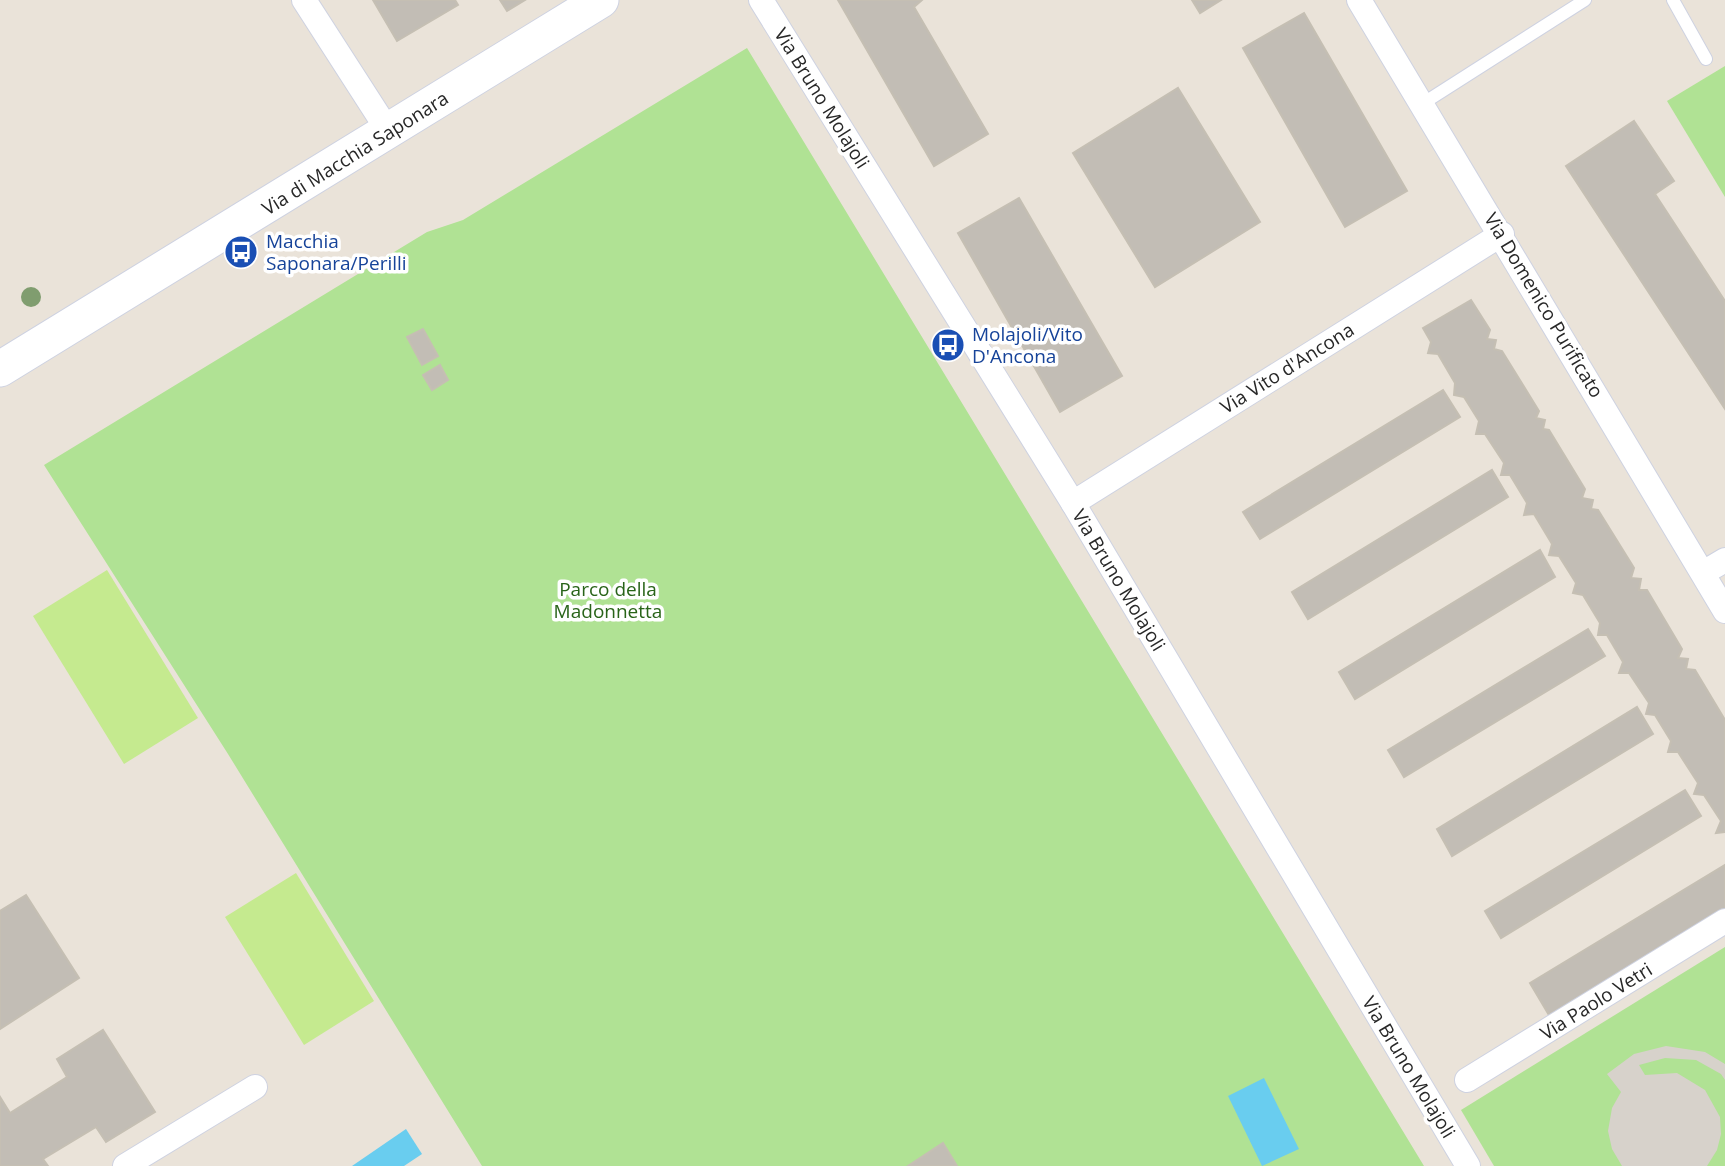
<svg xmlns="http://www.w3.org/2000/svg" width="1725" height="1166" font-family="'Open Sans',sans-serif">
<rect width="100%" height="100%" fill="#eae3d9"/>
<g fill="#b0e294">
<path d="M747 48 1424 1166H482L228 754 44 465 427 232 463 220Z"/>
<path d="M1725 66V197L1667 101Z"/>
<path d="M1725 947V1166H1494L1461 1110Z"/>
</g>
<g fill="#c5ea8f">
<path d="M107 570 198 718 124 764 33 616Z"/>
<path d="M296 873 374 1001 304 1045 225 917Z"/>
</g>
<path fill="#d7d2cb" d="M1666 1046 1705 1052 1725 1064V1080L1721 1074 1696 1060 1665 1058 1639 1065 1645 1075 1677 1073 1705 1090 1720 1117 1721 1134 1717 1150 1707 1166H1622L1612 1149 1608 1131 1612 1108 1621 1092 1607 1074 1634 1054Z"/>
<g fill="#69cdef">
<path d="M1264 1078 1299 1149 1262 1166 1228 1096Z"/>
<path d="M406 1129 422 1154 404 1166H352Z"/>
</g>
<g fill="#c2bdb5" stroke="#c5bfb3" stroke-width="2">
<path d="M373 0H455L458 5 397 41Z"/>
<path d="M500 0H525L507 11Z"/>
<path d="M838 0H922L914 7 988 134 934 166Z"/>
<path d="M1192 0H1221L1200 13Z"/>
<path d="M1304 13 1407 191 1345 227 1243 48Z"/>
<path d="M1178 88 1260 222 1155 287 1073 153Z"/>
<path d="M1634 121 1674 181 1655 194 1725 301V409L1566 166Z"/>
<path d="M1019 198 1122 376 1060 412 958 233Z"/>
<path d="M1471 300 1490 330 1487 339 1496 340 1494 349 1502 351 1539 411 1536 418 1545 420 1543 429 1549 430 1585 489 1582 498 1593 500 1591 509 1598 510 1634 568 1631 578 1641 579 1639 590H1647L1682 649 1678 658 1688 659 1686 669 1695 670 1725 720V832L1716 833 1721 821 1704 795 1694 794 1698 783 1678 752H1668L1671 741 1655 715 1646 714 1649 703 1629 673H1619L1623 662 1607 635H1598L1600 623 1583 595 1573 593 1576 583 1559 556 1549 555 1552 544 1534 514 1524 515 1527 503 1510 475H1501L1504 463 1485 434H1476L1479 421 1464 397 1454 395 1455 383 1438 354 1428 353 1431 342 1423 328Z"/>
<path d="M423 329 438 356 422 365 407 337Z"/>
<path d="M440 365 448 380 432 390 423 375Z"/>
<path d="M1443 390 1460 417 1260 539 1243 512Z"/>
<path d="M1492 470 1508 497 1308 619 1292 592Z"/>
<path d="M1540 550 1555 577 1355 699 1339 672Z"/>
<path d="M1588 629 1605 656 1404 777 1388 750Z"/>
<path d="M1637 707 1653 734 1452 856 1437 829Z"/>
<path d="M1685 790 1701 816 1501 938 1485 911Z"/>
<path d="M1725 865V909L1549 1015 1530 983Z"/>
<path d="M26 895 79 978 0 1029V911Z"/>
<path d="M103 1030 155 1112 106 1142 96 1127 43 1159 48 1166H0V1097L10 1113 67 1077 57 1059Z"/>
<path d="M943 1143 957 1166H908Z"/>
</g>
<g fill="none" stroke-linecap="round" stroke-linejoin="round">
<defs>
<g id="lane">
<path d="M1673 0 1706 59"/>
<path d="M1422 104 1585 0"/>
</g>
<g id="street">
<path d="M304 0 389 132"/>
<path d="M761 0 1073 503 1468 1166"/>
<path d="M1359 0 1725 611"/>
<path d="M1073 503 1502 234"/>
<path d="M1703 573 1725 560"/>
<path d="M1467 1080 1725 921"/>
<path d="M125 1166 255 1087"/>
</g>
<path id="secondary" d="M0 369 601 0"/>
</defs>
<use href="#lane" stroke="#ced2e1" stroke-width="14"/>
<use href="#street" stroke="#ced2e1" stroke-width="26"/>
<use href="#secondary" stroke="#ced2e1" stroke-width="37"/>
<use href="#lane" stroke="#fff" stroke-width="12"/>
<use href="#street" stroke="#fff" stroke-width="24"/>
<use href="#secondary" stroke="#fff" stroke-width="35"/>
</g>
<circle fill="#809d6f" cx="31" cy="297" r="10"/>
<defs>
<symbol id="bus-disc" viewBox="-11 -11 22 22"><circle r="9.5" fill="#1a4fb4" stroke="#fff"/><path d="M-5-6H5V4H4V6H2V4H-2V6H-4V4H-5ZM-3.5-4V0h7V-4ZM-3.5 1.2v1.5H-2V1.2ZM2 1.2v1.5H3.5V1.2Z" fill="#fff"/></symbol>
</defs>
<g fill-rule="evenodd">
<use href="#bus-disc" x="222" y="233" width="38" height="38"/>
<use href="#bus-disc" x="929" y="326" width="38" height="38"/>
</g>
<g text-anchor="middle" stroke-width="7" stroke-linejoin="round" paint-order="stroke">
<g font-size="19" fill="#282828" stroke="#fff">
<text transform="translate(822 98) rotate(58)" y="7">Via Bruno Molajoli</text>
<text transform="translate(355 153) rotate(-32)" y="7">Via di Macchia Saponara</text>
<text transform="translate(1544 305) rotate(59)" y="7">Via Domenico Purificato</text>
<text transform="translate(1287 368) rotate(-32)" y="7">Via Vito d'Ancona</text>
<text transform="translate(1119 580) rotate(59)" y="7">Via Bruno Molajoli</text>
<text transform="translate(1596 1001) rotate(-32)" y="7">Via Paolo Vetri</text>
<text transform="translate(1409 1067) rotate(59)" y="7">Via Bruno Molajoli</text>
</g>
<g font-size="19" fill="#164399" stroke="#fff" text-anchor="start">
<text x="266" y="248">Macchia<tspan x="266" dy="22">Saponara/Perilli</tspan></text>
<text x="972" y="341">Molajoli/Vito<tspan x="972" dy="22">D'Ancona</tspan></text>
</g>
<g font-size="19" fill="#296419" stroke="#fff">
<text x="608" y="596">Parco della<tspan x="608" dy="22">Madonnetta</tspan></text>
</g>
</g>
</svg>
